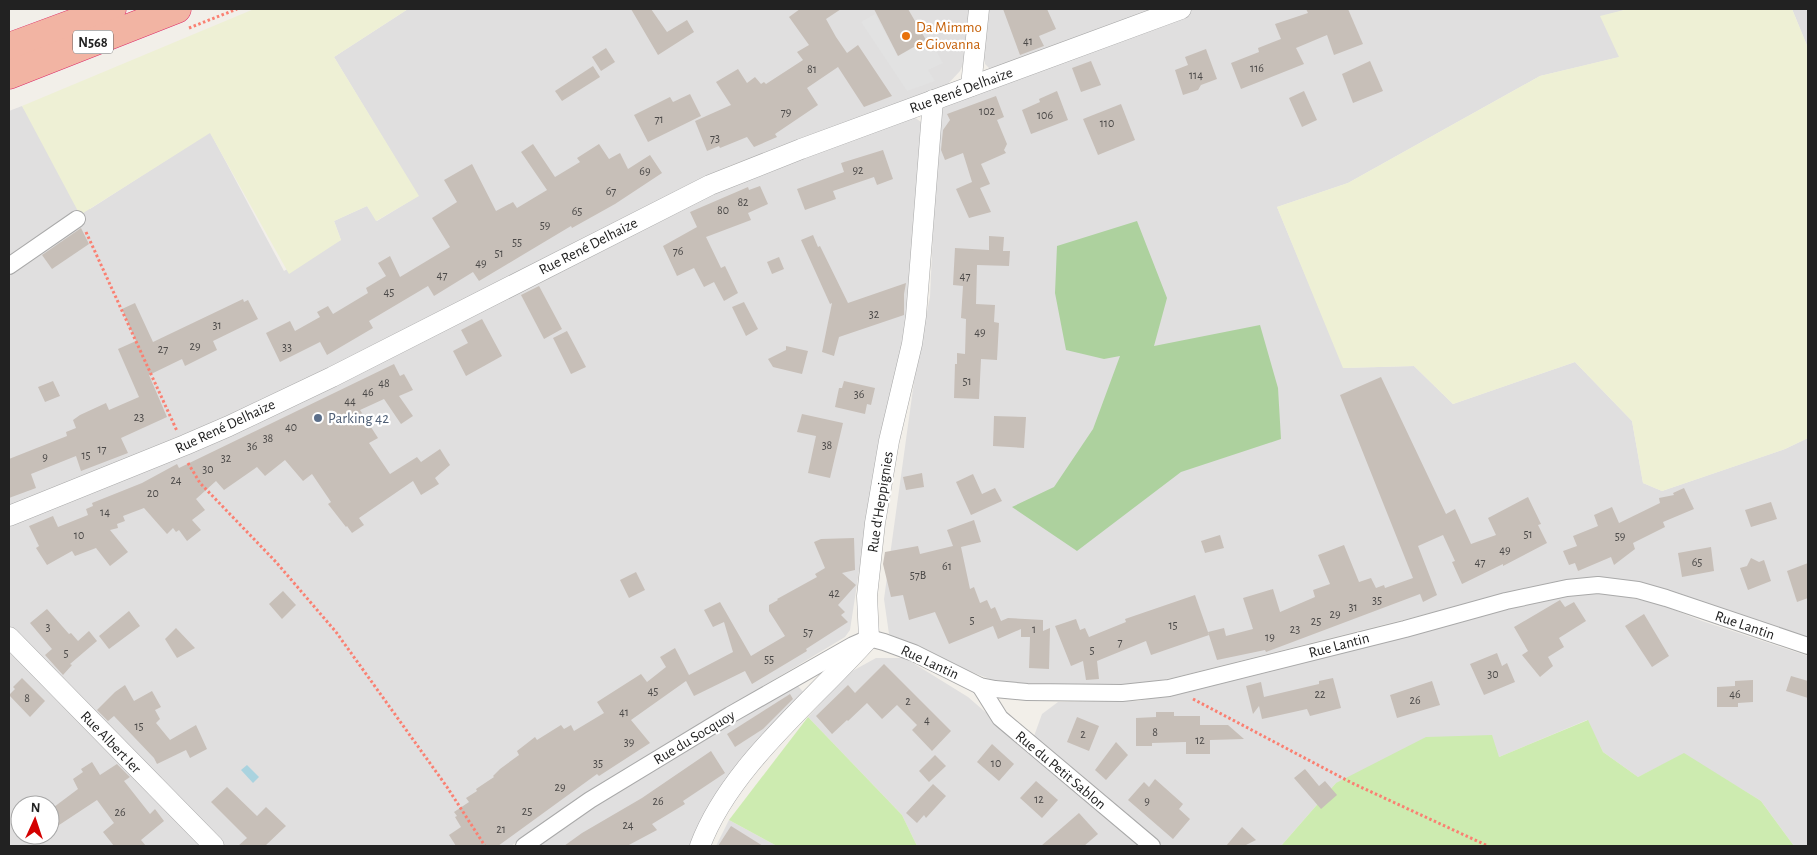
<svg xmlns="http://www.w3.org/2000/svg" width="1817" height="855" font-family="'Alegreya Sans',sans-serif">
<rect width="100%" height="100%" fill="#f2efe9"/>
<g fill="#e0dfdf" fill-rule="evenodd">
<path d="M408 9H972L965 60 960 71 947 85 729 166 388 340 216 423 9 507V111L22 106 90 209 210 132 284 271 341 240 334 221 367 206 377 221 418 196 334 57Z"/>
<path d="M987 9H1163L994 69 989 68 985 64 984 58Z"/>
<path d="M1193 9H1628L1601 17 1620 57 1540 76 1348 183 1277 207 1344 368 1414 366 1453 404 1575 362 1632 421 1643 483 1662 491 1785 449 1808 438V638L1619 581 1506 594 1172 678 1138 684H1029L995 681 951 664 889 634 884 599 917 360 930 297 937 144 933 100Z"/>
<path d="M1792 9H1808V48Z"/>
<path d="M914 117 921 122 922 129 908 319 861 558 850 630 845 637 717 714 536 828 511 846H224L9 627V523L701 196Z"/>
<path d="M1594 593 1618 595 1659 604 1702 621 1808 656V846H1794L1761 801 1684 754 1638 777 1603 752 1587 720 1499 757 1336 783 1281 846H917L902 815 808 717 847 674 876 658H905L968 697 1029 750 1042 714 1058 702 1138 701 1219 684 1560 596Z"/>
<path d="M9 647 204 846H9ZM20 805H50V835H20Z"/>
<path d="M794 685 798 686 804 693 691 846H535L586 811Z"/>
<path d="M729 820 777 846H716Z"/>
</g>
<g fill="#eef0d5">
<path d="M254 9H408L334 57 419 196 376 221 367 206 334 221 341 240 289 274 210 133 80 215 22 106Z"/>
<path d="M1628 9H1792L1808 48V438L1785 449 1662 491 1643 483 1632 421 1575 362 1453 404 1414 366 1343 368 1277 207 1348 183 1540 76 1619 57 1600 16Z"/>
</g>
<g fill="#cdebb0">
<path d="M808 717 902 815 917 846H777L729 820Z"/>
<path d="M1588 720 1603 752 1638 777 1684 753 1761 801 1794 846H1281L1336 783 1426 737 1492 735 1499 757Z"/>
</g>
<path fill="#add19e" d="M1137 221 1167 298 1154 346 1260 325 1278 388 1281 439 1181 472 1077 551 1012 507 1054 487 1093 429 1120 356 1104 359 1066 350 1055 293 1057 246Z"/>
<path fill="#e2e2e2" d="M875 14 898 56 929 38 943 63 928 70 935 81 907 91 861 22Z"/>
<path fill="#aad3df" d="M247 765 259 777 253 783 241 770Z"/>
<g fill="#c7bfb8">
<path d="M631 9H651L667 32 687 20 694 32 658 55Z"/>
<path d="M800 9H841L826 19 836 37 847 53 858 45 892 96 864 107 838 67 807 88 818 105 775 134 777 137 754 147 747 137 720 148 719 146 707 151 695 121 731 105 716 82 738 69 747 83 755 77 761 84 764 82 766 84 803 60 797 52 809 45 789 17Z"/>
<path d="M874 9H908L926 40 898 56Z"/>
<path d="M1003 9H1047L1056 29 1039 36 1044 46 1020 55Z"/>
<path d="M1306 9H1348L1363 44 1334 55 1327 35 1296 48 1304 64 1241 89 1231 63 1259 52 1258 48 1281 39 1275 24 1308 13Z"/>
<path d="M606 48 615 62 601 71 592 57Z"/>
<path d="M1206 49 1217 79 1201 85 1198 90 1183 95 1175 70 1188 65 1185 57Z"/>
<path d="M1091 61 1101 85 1081 92 1072 68Z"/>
<path d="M1370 61 1383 91 1353 103 1342 74Z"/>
<path d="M593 66 600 77 562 101 555 91Z"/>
<path d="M1057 91 1068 120 1031 134 1022 110 1040 102 1039 99Z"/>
<path d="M1304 91 1317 120 1302 127 1289 98Z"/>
<path d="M690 94 701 116 648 142 634 115 670 97 673 102Z"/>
<path d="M996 96 1004 117 997 120 1007 144 1004 150 1006 153 981 164 990 184 980 188 991 212 969 218 956 189 972 182 963 153 945 160 941 150 943 130 950 120 947 114Z"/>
<path d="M1121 104 1135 140 1098 155 1083 119Z"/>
<path d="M533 144 555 177 580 162 577 158 599 144 609 159 620 153 628 169 650 155 662 173 615 204 572 228 571 226 479 281 473 272 434 296 428 286 369 321 373 328 327 355 320 342 280 362 266 333 290 321 295 331 320 317 317 312 328 306 333 314 368 293 366 288 386 276 378 263 390 256 400 277 450 247 432 218 457 202 444 180 472 164 496 211 513 202 517 208 547 190 521 152Z"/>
<path d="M883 150 893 179 877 185 874 177 833 191 836 199 805 210 797 189 844 172 841 163Z"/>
<path d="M760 186 768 204 748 213 751 220 706 237 721 268 725 266 738 293 724 301 714 282 704 287 694 268 677 276 663 246 697 227 690 212 748 187 749 190Z"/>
<path d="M81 228 89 244 52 269 42 255Z"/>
<path d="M813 235 818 247 820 246 848 303 906 283 904 294V315L839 337 834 356 822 352 832 303 830 304 801 240Z"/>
<path d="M989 236 1004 237 1003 251H1010L1009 266 977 265 976 304 995 305 994 322 999 323 997 360 981 359 979 399 954 398 955 364H957V353L965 354 966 319 961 318 963 286 953 285 955 248 989 250Z"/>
<path d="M779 257 784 269 772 274 767 262Z"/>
<path d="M539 286 562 329 544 339 521 295Z"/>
<path d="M243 299 244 302 248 300 258 319 213 341 217 350 185 366 182 359 149 375 167 417 121 438 128 453 81 471 76 456 31 474 36 488 9 498V459L67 436 66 432 76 428 73 420 80 415 106 403 109 410 139 397 118 349 136 341 122 309 135 303 153 342Z"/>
<path d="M744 302 758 329 746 336 732 307Z"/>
<path d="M482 319 502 356 466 376 453 351 468 343 461 330Z"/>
<path d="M567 331 586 367 571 374 553 338Z"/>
<path d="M786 346 808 351 802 374 773 367 768 359 786 350Z"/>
<path d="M394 364 400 376 404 374 413 390 399 396 413 416 401 424 384 399 360 410 378 438 369 443 390 474 417 457 421 462 440 449 450 465 435 478 439 484 421 495 413 481 359 518 364 525 352 533 347 526 346 527 328 504 331 502 312 474 303 481 285 460 265 476 257 467 224 490 216 481 196 499 205 510 192 520 201 530 187 541 179 530 176 532 173 528 167 534 144 508 123 516 125 521 117 524 118 528 110 530 128 552 110 566 96 548 75 556 72 551 47 565 36 548 39 546 29 526 53 516 58 527 88 515 86 509 93 506 92 503 142 483 177 464 179 468Z"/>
<path d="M1381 377 1446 514 1455 509 1471 544 1496 535 1488 518 1528 497 1541 524 1538 525 1547 543 1503 566V564L1462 584 1452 562 1455 561 1443 535 1418 546 1437 595 1423 602 1420 594 1266 652 1265 650 1217 660 1208 632 1224 628 1226 636 1253 629 1243 598 1273 589 1280 612 1315 597 1313 590 1330 584 1318 555 1344 545 1359 582 1371 578 1376 588 1384 585 1385 588 1413 578 1340 395Z"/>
<path d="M53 381 60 396 45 402 38 387Z"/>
<path d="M844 381 875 388 871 405 867 404 865 414 835 407 839 388H842Z"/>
<path d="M802 414 843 423 830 478 808 473 816 436 797 432Z"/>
<path d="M994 416 1026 417 1024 448 993 446Z"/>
<path d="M922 473 924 487 906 490 903 477Z"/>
<path d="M973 474 982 494 995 488 1002 501 971 515 956 482Z"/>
<path d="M1684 488 1694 509 1663 522 1665 527 1633 543 1635 549 1614 565 1611 557 1578 571 1575 563 1569 565 1563 551 1577 546 1573 536 1598 526 1594 515 1612 507 1619 523 1660 503 1659 498 1674 495 1673 493Z"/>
<path d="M1771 502 1777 519 1751 527 1745 510Z"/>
<path d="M974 520 981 542 961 547 970 589 974 587 980 603 987 600 991 609 995 607 1001 621 1008 618 1043 620V631L1050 628 1049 669 1029 668 1030 637H1021V629L998 639 993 626 949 644 935 612 909 620 903 595 891 597 883 564 885 552 918 546 920 554 953 546 947 530Z"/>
<path d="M1220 535 1224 548 1205 553 1201 541Z"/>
<path d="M854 538 855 570 842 573 856 585 838 605 845 612 841 615 848 622 806 649 807 651 752 684 745 671 694 696 686 681 631 720 650 743 599 776 597 774 498 846H456L449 835 461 827 455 817 457 816 454 812 469 802 466 798 477 791 476 789 494 777 493 776 500 769 519 755 517 751 535 737 537 740 561 725 564 729 571 725 574 731 604 713 597 702 641 674 647 682 666 667 660 657 675 648 689 675 733 652 724 622 713 627 704 610 720 602 751 656 785 636 769 611V605L778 600 777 599 817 577 815 574 825 568 814 542 821 539Z"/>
<path d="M1711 547 1714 571 1682 577 1678 553Z"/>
<path d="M1751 558 1759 562 1764 560 1771 581 1748 590 1740 568 1747 566Z"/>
<path d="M1808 563V598L1797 602 1787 571Z"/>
<path d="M636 572 645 590 629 598 620 580Z"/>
<path d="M283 591 296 605 282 619 269 604Z"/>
<path d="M1195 595 1209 635 1151 655 1146 641 1097 661 1099 679 1086 680 1083 661 1071 666 1055 626 1076 619 1080 630 1085 628 1089 637 1126 622 1125 619Z"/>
<path d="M1560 600 1565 607 1574 602 1586 621 1559 638 1564 647 1548 657 1553 666 1540 677 1522 655 1528 651 1514 627Z"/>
<path d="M47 609 69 634 71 633 78 641 89 631 97 641 70 664 72 665 63 675 45 655 52 649 30 623Z"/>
<path d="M129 611 140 626 109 649 99 636Z"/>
<path d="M1644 614 1669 656 1652 667 1625 626Z"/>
<path d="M176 628 195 648 177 658 165 639Z"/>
<path d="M1497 653 1502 666 1507 663 1515 682 1484 695 1470 664Z"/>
<path d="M884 664 951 731 932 751 912 730 917 725 897 705 882 719 867 703 848 721 847 720 832 734 816 716 848 685 855 693Z"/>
<path d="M1791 676 1808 681V698L1786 691Z"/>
<path d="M22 678 45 701 30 717 9 695 15 689 13 687Z"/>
<path d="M1333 678 1341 708 1310 716 1307 709 1262 719 1259 706 1253 714 1246 686 1261 682 1264 697 1319 684V681Z"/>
<path d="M1753 680V702L1738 703V707H1717V687L1735 686V681Z"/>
<path d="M1432 681 1440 705 1397 718 1390 695Z"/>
<path d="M125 685 134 701 152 691 161 707 155 710 160 719 156 723 170 740 196 725 207 749 190 758 186 750 157 764 154 758 114 716 108 721 97 710 115 692Z"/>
<path d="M790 694 793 699 763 729 735 747 727 734Z"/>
<path d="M1156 712H1174V716H1200V725H1228L1244 739 1210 740V754H1186V742L1152 743V746H1136V718L1156 717Z"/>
<path d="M1077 717 1099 726 1089 751 1067 742Z"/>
<path d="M1116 742 1128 755 1106 780 1095 770Z"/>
<path d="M992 744 1014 764 999 781 977 762Z"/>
<path d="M711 751 725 773 683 801 685 804 652 824 657 830 627 846H564L582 833 642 798Z"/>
<path d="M935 755 946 766 929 782 919 771Z"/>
<path d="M92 762 100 775 117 764 130 777 124 781 150 814 155 809 164 821 141 840 146 846H114L103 832 114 823 97 800 50 831V810L78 789 73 779 83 772 81 769Z"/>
<path d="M1305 769 1319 786 1325 781 1337 795 1321 809 1294 778Z"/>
<path d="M1155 779 1183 804 1179 809 1190 819 1173 839 1128 800 1144 782 1149 787Z"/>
<path d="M1036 781 1058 800 1042 818 1020 798Z"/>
<path d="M933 784 946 796 926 818 924 815 917 823 906 813Z"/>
<path d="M227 787 257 816 266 807 286 826 265 846H238L247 838 211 802Z"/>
<path d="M1079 813 1098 834 1084 846H1041Z"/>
<path d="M731 826 763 846H718Z"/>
<path d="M1242 827 1256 840 1244 846H1226Z"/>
</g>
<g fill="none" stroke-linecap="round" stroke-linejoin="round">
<defs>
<g id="minor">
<path d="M9 266 77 219"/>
<path d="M980 686 1000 718 1152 846"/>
<path d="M524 846 590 800 730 715 853 645 869 638 884 642 914 653 980 686 995 689 1027 692 1122 693 1169 688 1405 629 1506 601 1567 588 1598 585 1638 590 1666 598 1808 646"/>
</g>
<g id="tertiary">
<path d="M971 86 979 9"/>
<path d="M9 516 185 445 229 426 332 377 710 185 801 149 1181 9"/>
<path d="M9 637 214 846"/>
<path d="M700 846C730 766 812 702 869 638L867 596 875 523 889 441 912 344 916 316 933 100"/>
</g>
<g id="trunk">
<path d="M9 47 112 9"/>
<path d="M9 75 177 9"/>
</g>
</defs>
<use href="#minor" stroke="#a9a9a9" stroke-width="18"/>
<use href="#tertiary" stroke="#a9a9a9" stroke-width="21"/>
<use href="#trunk" stroke="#dc2a67" stroke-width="29"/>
<g stroke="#fa8072" stroke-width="3" stroke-dasharray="2.5 2.5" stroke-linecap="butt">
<path d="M189 28 237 9"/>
<path d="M86 232 177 431"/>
<path d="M188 463 200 483 276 562 336 632 447 787 485 846"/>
<path d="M1193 699 1352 783 1488 846"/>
</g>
<use href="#minor" stroke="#fff" stroke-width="16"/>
<use href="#tertiary" stroke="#fff" stroke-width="20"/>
<use href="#trunk" stroke="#f2b4a3" stroke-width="28"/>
</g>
<circle fill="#e8710a" stroke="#fff" stroke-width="2" cx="906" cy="36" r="5"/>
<circle fill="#5c6f8a" stroke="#fff" stroke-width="2" cx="318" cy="418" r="5"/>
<g text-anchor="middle" stroke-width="4.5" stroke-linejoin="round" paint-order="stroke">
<g font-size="12" fill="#4b4948">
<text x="1028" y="45">41</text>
<text x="1257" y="72">116</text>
<text x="812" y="73">81</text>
<text x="1196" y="79">114</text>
<text x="987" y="115">102</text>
<text x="786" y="116">79</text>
<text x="1045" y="119">106</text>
<text x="659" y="123">71</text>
<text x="1107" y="127">110</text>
<text x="715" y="142">73</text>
<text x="858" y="174">92</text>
<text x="645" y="175">69</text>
<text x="611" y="195">67</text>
<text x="743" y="206">82</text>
<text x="723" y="214">80</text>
<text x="577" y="215">65</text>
<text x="545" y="229">59</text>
<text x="517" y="246">55</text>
<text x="678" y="255">76</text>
<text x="499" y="257">51</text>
<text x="481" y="267">49</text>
<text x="442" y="279">47</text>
<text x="965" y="280">47</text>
<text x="389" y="296">45</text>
<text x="874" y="318">32</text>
<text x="217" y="329">31</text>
<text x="980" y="336">49</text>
<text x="195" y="350">29</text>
<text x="287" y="351">33</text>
<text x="163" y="353">27</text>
<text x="967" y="385">51</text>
<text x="384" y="387">48</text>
<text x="368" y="396">46</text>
<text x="859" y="398">36</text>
<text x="350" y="405">44</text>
<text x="139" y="421">23</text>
<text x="291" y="431">40</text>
<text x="268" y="442">38</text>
<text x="827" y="449">38</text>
<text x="252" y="450">36</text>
<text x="102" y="453">17</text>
<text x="86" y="459">15</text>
<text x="45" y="461">9</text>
<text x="226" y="462">32</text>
<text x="208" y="473">30</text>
<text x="176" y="484">24</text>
<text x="153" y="497">20</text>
<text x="105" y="516">14</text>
<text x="1528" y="538">51</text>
<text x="79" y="539">10</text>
<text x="1620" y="540">59</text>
<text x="1505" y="554">49</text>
<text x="1480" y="566">47</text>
<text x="1697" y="566">65</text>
<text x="947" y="570">61</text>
<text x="918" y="579">57B</text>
<text x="834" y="597">42</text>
<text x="1377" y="604">35</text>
<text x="1353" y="611">31</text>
<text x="1335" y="618">29</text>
<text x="972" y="624">5</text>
<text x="1316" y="625">25</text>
<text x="1173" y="629">15</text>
<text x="48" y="631">3</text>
<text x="1034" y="633">1</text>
<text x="1295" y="633">23</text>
<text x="808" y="636">57</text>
<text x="1270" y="641">19</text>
<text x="1120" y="646">7</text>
<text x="1092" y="654">5</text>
<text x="66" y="657">5</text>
<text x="769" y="663">55</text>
<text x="1493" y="678">30</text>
<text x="653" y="695">45</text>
<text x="1320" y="698">22</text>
<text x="1735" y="698">46</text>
<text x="27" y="702">8</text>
<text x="1415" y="704">26</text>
<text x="908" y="705">2</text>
<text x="624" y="716">41</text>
<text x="927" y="724">4</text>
<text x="139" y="730">15</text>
<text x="1155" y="736">8</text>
<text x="1083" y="738">2</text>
<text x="1200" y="744">12</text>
<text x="629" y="746">39</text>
<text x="598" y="767">35</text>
<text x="996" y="767">10</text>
<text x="560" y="791">29</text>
<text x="1039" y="803">12</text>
<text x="658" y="805">26</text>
<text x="1147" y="805">9</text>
<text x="527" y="815">25</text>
<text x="120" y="816">26</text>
<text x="628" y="829">24</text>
<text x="501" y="833">21</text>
</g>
<rect fill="#fff" stroke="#646464" stroke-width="1" x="73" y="30.5" width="40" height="23" rx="4"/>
<g font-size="14" font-weight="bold" fill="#222">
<text x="93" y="47">N568</text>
</g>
<g font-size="15" fill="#c56008" stroke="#fff" text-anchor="start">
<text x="916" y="32">Da Mimmo<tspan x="916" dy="17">e Giovanna</tspan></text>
</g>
<g font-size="15" fill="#222" stroke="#fff">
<text transform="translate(961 90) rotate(-20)" y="5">Rue René Delhaize</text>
<text transform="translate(588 246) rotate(-27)" y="5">Rue René Delhaize</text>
<text transform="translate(225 426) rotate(-25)" y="5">Rue René Delhaize</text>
<text transform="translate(880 502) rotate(-81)" y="5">Rue d'Heppignies</text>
<text transform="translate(1745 625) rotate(19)" y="5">Rue Lantin</text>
<text transform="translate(1339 645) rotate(-15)" y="5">Rue Lantin</text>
<text transform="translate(930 662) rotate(25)" y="5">Rue Lantin</text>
<text transform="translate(694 737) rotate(-31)" y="5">Rue du Socquoy</text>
<text transform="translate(111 742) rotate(46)" y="5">Rue Albert Ier</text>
<text transform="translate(1061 770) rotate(40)" y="5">Rue du Petit Sablon</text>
</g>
<g font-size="15" fill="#4e5e75" stroke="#fff" text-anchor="start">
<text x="328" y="423">Parking 42</text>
</g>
</g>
<rect width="1817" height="855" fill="none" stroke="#222222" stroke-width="20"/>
<g transform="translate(35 820) rotate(3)"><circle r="24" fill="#ffffff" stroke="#a7a7a7"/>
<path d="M0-4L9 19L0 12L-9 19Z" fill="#d40000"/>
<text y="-8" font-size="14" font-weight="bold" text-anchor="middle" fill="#222222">N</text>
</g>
</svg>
